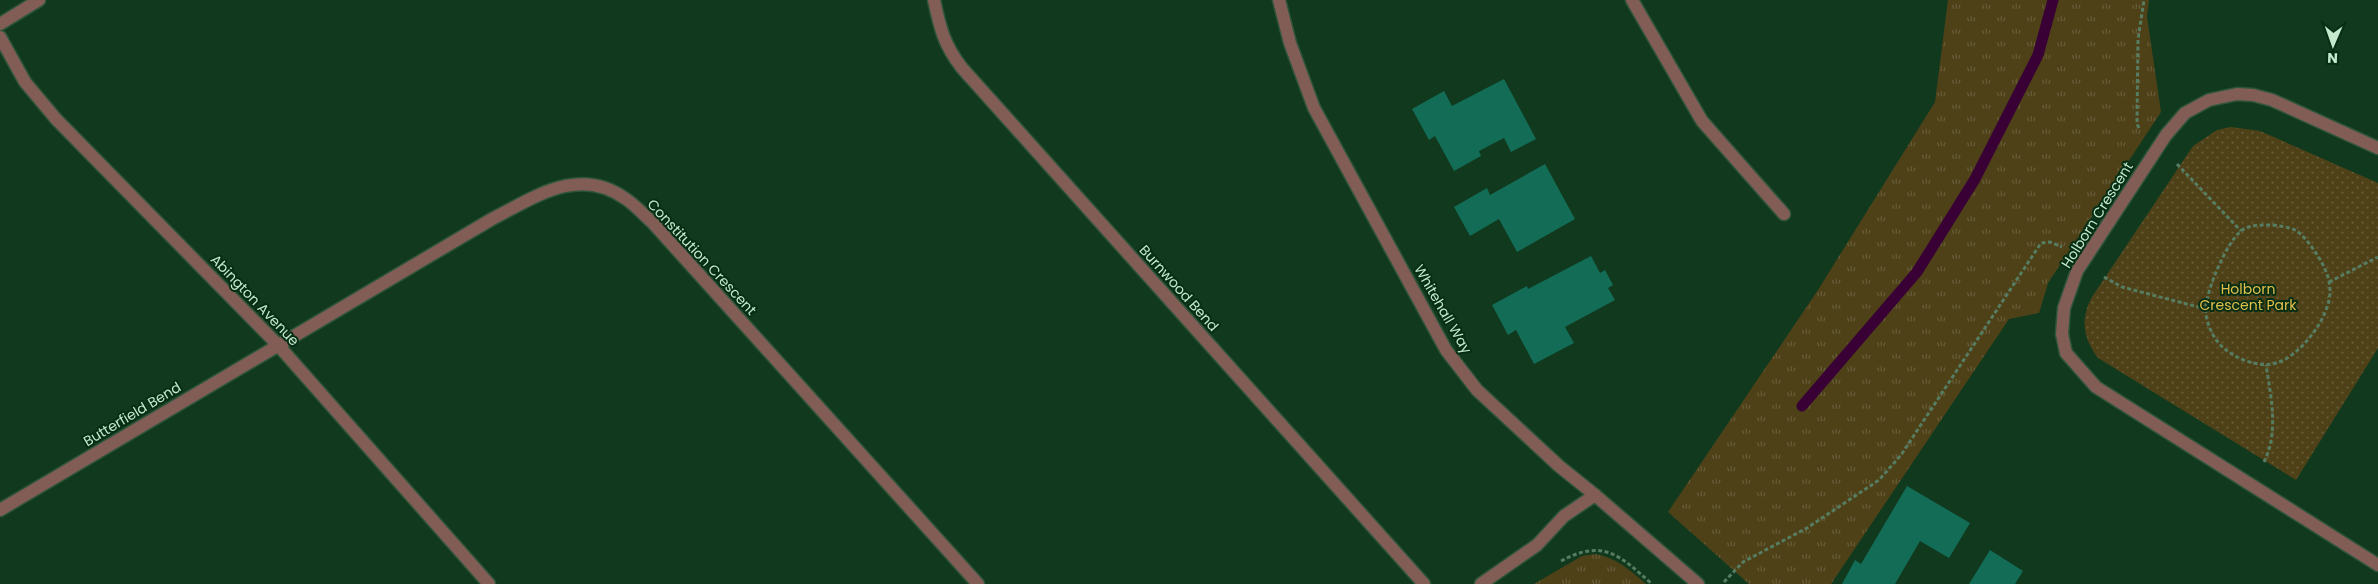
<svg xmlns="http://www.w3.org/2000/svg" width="2378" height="584" font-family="Poppins,sans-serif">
<defs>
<pattern id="grass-tufts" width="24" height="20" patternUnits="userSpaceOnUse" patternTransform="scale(1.25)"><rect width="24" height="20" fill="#4e4118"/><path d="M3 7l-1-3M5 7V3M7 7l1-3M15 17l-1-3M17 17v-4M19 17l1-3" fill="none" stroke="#665c38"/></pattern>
<pattern id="park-dots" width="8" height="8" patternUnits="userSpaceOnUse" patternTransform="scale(1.25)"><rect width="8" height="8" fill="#4e4118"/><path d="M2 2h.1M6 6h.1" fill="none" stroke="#665c38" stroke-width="1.8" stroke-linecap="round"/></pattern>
</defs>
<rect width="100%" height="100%" fill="#11391e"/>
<g fill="url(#grass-tufts)">
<path d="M1948 0H2149L2147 17 2161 112 2048 283 2039 313 2009 319 1831 584H1749L1668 512 1818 290 1935 102Z"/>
<path d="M1595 554C1617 558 1630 570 1646 584H1534L1582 556Z"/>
</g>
<path fill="url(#park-dots)" d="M2231 127 2260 131 2378 183V348L2296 480 2098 358C2083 338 2080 319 2092 297L2193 146 2217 130Z"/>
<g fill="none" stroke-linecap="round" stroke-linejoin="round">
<path stroke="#380035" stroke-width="11" d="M1802 406 1917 272 1975 179 2038 55 2053 0"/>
</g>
<g fill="#126c56">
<path d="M1504 79 1536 139 1511 152 1504 138 1479 151 1481 156 1454 171 1435 136 1429 140 1412 109 1444 91 1452 106Z"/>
<path d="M1545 164 1575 219 1517 252 1499 219 1470 236 1454 207 1487 188 1490 195Z"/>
<path d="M1591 256 1600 273 1605 270 1613 285 1608 288 1615 300 1565 327 1574 343 1534 364 1516 330 1508 335 1492 305 1527 286 1528 289Z"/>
<path d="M1907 486 1970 523 1949 558 1920 541 1895 584H1842L1855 560 1861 564Z"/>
<path d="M1990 550 2023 571 2015 584H1969Z"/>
</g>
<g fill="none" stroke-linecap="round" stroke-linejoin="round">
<defs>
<g id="minor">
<path d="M934 0C940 28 944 45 962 68L1424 584"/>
<path d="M1279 0 1290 43 1314 108 1446 350 1477 390 1559 466 1595 495 1698 584"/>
<path d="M1632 0 1702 121 1784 214"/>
<path d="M0 24 39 0"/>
<path d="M0 37 25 82 56 119 278 345 489 584"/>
<path d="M2378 148 2272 100 2253 95 2237 94 2209 100 2185 113 2166 135 2077 271 2064 308 2062 334 2066 353 2096 387 2378 565"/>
<path d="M0 510 492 219C535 197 579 165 626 199 636 206 644 215 652 222L978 584"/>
<path d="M1481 584 1537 545 1564 516 1595 495"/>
</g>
</defs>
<use href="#minor" stroke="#2e553a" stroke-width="15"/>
<g stroke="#567d61" stroke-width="3" stroke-dasharray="4 2.5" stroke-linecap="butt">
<path d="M2139 128 2137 124 2138 39 2144 0"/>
<path d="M2177 164 2241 231"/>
<path d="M2273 225C2279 226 2289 227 2295 230 2302 234 2309 243 2313 249 2322 261 2330 276 2330 291 2330 317 2301 356 2276 363 2266 366 2256 364 2246 361 2231 355 2219 347 2212 333 2208 325 2205 315 2206 307 2207 289 2226 244 2240 232 2248 224 2263 225 2273 225Z"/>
<path d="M2104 277 2122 287 2206 309"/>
<path d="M2329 282 2378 257"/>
<path d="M2264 462C2279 432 2271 397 2266 365"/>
<path d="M1561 561C1604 538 1620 556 1652 584"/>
<path d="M1724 582 1743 562 1807 528 1879 480 1901 455 2041 243 2050 242 2062 247"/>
</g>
<use href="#minor" stroke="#825d56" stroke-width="12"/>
</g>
<g text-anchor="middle" stroke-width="4" stroke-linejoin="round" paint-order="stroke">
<g font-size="14" fill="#c4e8cb" stroke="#052e14">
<text transform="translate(2097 215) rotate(-58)" y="5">Holborn Crescent</text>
<text transform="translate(702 257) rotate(47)" y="5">Constitution Crescent</text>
<text transform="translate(1179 288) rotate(48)" y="5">Burnwood Bend</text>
<text transform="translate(255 300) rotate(46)" y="5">Abington Avenue</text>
<text transform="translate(1443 309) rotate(60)" y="5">Whitehall Way</text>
<text transform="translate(132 414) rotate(-31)" y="5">Butterfield Bend</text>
</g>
<g font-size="14" fill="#e4bf4c" stroke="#052e14">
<text x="2248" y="294">Holborn<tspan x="2248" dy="16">Crescent Park</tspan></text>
</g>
</g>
<g transform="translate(2333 45) rotate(182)" stroke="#052e14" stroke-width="4" paint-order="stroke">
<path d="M0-4L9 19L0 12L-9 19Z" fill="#c4e8cb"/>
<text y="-8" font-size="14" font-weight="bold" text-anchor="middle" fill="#c4e8cb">N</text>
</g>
</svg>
